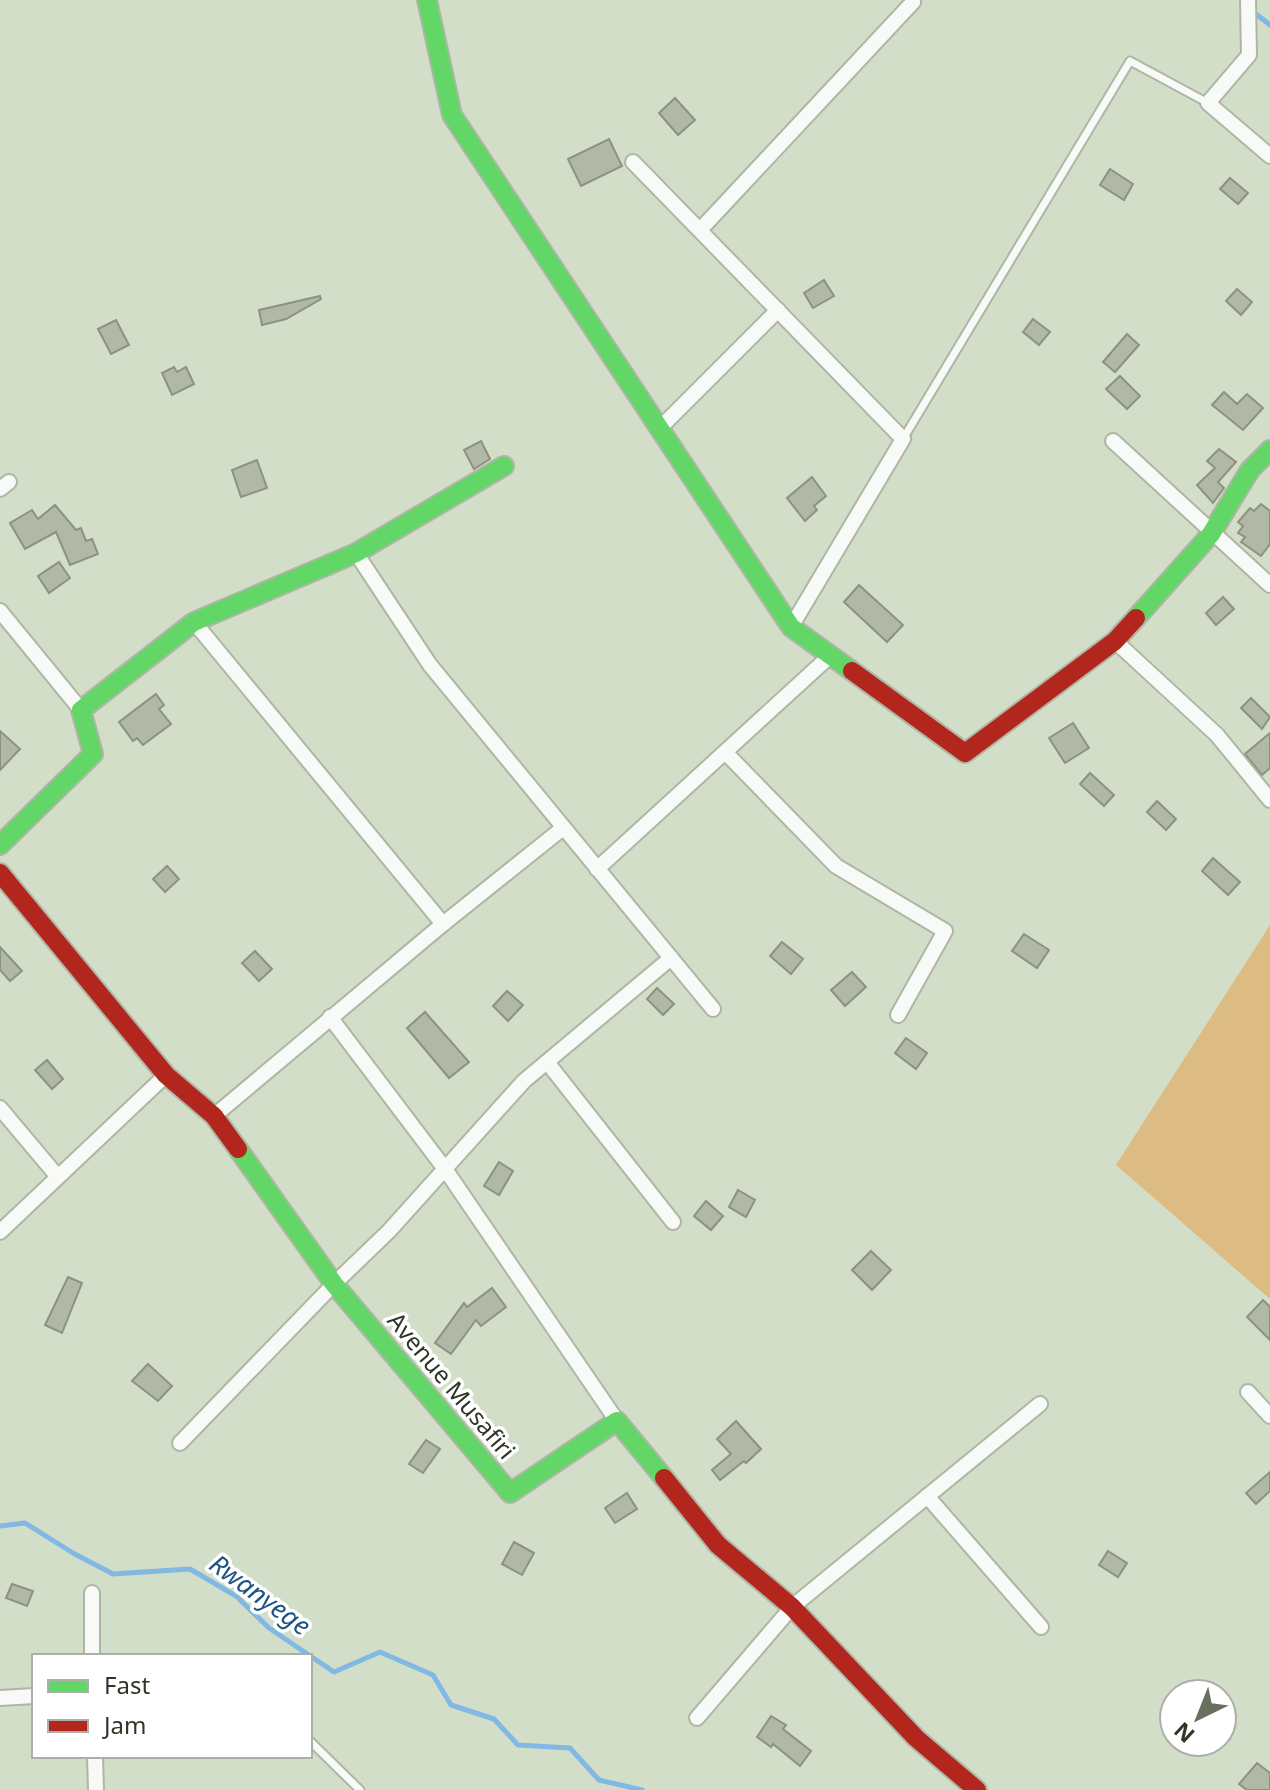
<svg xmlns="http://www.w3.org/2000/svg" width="1270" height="1790" font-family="'Noto Sans',sans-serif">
<rect width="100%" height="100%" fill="#d3dec8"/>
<path fill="#ddbc83" d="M1270 925V1299L1116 1165Z"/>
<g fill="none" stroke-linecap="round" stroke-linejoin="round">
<g stroke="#81b8e4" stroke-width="5">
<path d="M1251 10 1270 25"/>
<path d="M0 1526 25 1523 73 1553 113 1574 190 1569 236 1596 269 1628 334 1672 380 1652 433 1675 451 1705 494 1719 518 1745 570 1748 599 1780 642 1790"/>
</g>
</g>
<g fill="#b2b8a6" stroke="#8d9280" stroke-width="2">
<path d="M675 98 695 120 678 135 659 113Z"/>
<path d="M609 139 622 166 581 186 568 159Z"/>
<path d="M1110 169 1133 184 1124 200 1100 185Z"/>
<path d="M1230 178 1248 193 1238 204 1220 189Z"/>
<path d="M824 280 834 296 813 308 804 293Z"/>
<path d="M1237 289 1252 302 1241 315 1226 301Z"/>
<path d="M320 296 321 299 286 319 262 325 259 310Z"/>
<path d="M1033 319 1050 332 1039 345 1023 332Z"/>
<path d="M116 320 129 345 111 354 98 329Z"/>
<path d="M1127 334 1139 345 1115 372 1103 362Z"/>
<path d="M174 367 177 372 186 367 194 384 172 395 162 373Z"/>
<path d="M1120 376 1140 396 1127 409 1106 389Z"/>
<path d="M1224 392 1237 404 1247 394 1263 408 1243 430 1212 405Z"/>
<path d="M481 441 490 459 474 469 464 450Z"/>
<path d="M1219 449 1236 462 1218 482 1224 488 1213 503 1197 485 1215 468 1207 461Z"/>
<path d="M257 460 267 488 241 497 232 470Z"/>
<path d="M812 477 826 496 814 506 817 510 805 521 787 498Z"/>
<path d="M1261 504 1270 511V544L1261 556 1241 542 1245 537 1238 533 1243 526 1238 522 1250 508 1254 511Z"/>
<path d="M55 505 76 530 81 528 86 541 92 539 98 554 70 565 56 532 25 549 10 523 32 510 38 519Z"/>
<path d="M59 562 70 578 49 593 38 576Z"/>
<path d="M859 585 903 625 887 642 844 602Z"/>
<path d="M1223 597 1234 609 1216 625 1206 613Z"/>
<path d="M156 694 164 705 159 709 171 724 143 745 137 738 133 741 119 722Z"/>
<path d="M1251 698 1270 717 1262 729 1241 708Z"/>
<path d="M1073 723 1089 748 1065 763 1049 738Z"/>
<path d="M0 731 20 749 0 770Z"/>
<path d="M1270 733V768L1262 775 1245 754Z"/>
<path d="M1090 773 1114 795 1104 806 1080 784Z"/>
<path d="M1157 801 1176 819 1166 830 1147 812Z"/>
<path d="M1213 858 1240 882 1228 895 1202 871Z"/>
<path d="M167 866 179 879 165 892 153 879Z"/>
<path d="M1024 934 1049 950 1037 968 1012 951Z"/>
<path d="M782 942 803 959 791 974 770 956Z"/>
<path d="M0 947 22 971 10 981 0 970Z"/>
<path d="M255 951 272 969 259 981 242 963Z"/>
<path d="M852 972 866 987 845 1006 831 990Z"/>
<path d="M657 988 674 1004 663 1015 647 999Z"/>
<path d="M507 991 523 1005 508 1021 493 1006Z"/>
<path d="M425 1012 469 1062 449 1078 407 1028Z"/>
<path d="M906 1038 927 1053 916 1069 895 1053Z"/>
<path d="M47 1060 63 1079 52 1089 35 1070Z"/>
<path d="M499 1162 513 1171 499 1195 484 1186Z"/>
<path d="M738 1190 755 1200 746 1217 729 1207Z"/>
<path d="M706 1201 723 1216 711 1230 694 1216Z"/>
<path d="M871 1251 891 1270 872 1290 852 1270Z"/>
<path d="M68 1277 82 1283 62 1333 45 1325Z"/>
<path d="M492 1288 506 1307 481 1326 476 1320 451 1354 435 1343 464 1303 467 1307Z"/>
<path d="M1263 1300 1270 1307V1340L1247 1317Z"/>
<path d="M148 1364 172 1386 158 1401 132 1381Z"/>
<path d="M736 1421 761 1449 746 1463 744 1461 720 1480 712 1470 731 1454 717 1439Z"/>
<path d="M426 1440 440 1449 423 1473 409 1464Z"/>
<path d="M1270 1472V1491L1256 1504 1246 1493Z"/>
<path d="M627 1493 637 1509 615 1523 605 1508Z"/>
<path d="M514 1542 534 1553 522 1575 502 1564Z"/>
<path d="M1108 1551 1127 1563 1118 1577 1099 1565Z"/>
<path d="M12 1584 33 1591 27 1606 6 1598Z"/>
<path d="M771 1716 786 1725 783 1729 811 1751 800 1766 773 1744 771 1747 757 1737Z"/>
<path d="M1257 1763 1270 1773V1790H1247L1239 1784Z"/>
</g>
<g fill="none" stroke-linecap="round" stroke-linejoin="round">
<defs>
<g id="lane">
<path d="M903 439 1130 61 1208 103"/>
<path d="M310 1741 360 1790"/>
</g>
<g id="street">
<path d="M1248 0 1249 55 1208 103 1270 156"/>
<path d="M633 162 903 439 791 627"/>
<path d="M700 230 913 2 912 0"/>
<path d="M660 428 778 310"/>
<path d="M1113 441 1270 585"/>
<path d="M0 489 9 482"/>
<path d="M356 553 430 665 713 1009"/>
<path d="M0 611 81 710"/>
<path d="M194 622 443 924"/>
<path d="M1115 641 1217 735 1270 800"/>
<path d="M725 752 836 866 945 931 898 1015"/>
<path d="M597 869 831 655"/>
<path d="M330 1017 445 1169 617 1421"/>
<path d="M547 1062 673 1222"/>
<path d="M0 1108 58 1177"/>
<path d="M214 1116 443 924 563 828"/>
<path d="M0 1232 166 1075"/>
<path d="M1248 1392 1270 1416"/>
<path d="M180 1443 334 1284 389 1231 524 1081 671 958"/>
<path d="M927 1496 1041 1627"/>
<path d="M92 1656V1593"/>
<path d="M0 1698 34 1696"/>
<path d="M697 1718 792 1607 1040 1404"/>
<path d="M95 1756 96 1790"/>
</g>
<g id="fast">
<path d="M427 0 452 115 791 627 852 671"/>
<path d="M1136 618 1211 534 1250 470 1270 450"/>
<path d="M0 845 93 754 81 710 194 622 356 553 504 466"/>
<path d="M238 1149 334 1284 510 1493 617 1421 664 1478"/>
</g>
<g id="jam">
<path d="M852 671 965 753 1115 641 1136 618"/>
<path d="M0 873 166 1075 214 1116 238 1149"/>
<path d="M664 1478 718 1545 792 1607 916 1738 977 1790"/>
</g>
</defs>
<use href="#lane" stroke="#aeb6a6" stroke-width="11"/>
<use href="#street" stroke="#aeb6a6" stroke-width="18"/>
<use href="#fast" stroke="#aeb6a6" stroke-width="22"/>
<use href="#jam" stroke="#aeb6a6" stroke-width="22"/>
<use href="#lane" stroke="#f8faf7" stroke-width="7"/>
<use href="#street" stroke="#f8faf7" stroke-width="14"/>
<use href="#fast" stroke="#63d668" stroke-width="18"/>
<use href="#jam" stroke="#b3261e" stroke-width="18"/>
</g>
<g text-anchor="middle" stroke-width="7" stroke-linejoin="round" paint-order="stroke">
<g font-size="24" fill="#2f3627" stroke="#fff">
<text transform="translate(451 1386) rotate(50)" y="8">Avenue Musafiri</text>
</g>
<g font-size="26" font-style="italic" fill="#205382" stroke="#fff">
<text transform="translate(260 1595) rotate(36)" y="9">Rwanyege</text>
</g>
</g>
<rect x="32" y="1654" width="280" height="104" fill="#ffffff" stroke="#acafa9" stroke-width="2"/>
<rect x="48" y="1680" width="40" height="12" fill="#63d668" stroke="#acafa9" stroke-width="2"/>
<text x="104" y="1694" font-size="24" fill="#2f3627">Fast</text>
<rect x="48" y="1720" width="40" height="12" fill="#b3261e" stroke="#acafa9" stroke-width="2"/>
<text x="104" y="1734" font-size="24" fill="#2f3627">Jam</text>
<g transform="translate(1198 1718) rotate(223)"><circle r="38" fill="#ffffff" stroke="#acafa9" stroke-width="2"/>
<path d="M0-6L14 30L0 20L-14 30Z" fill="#68715f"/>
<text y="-12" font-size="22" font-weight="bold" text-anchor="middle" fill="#2f3627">N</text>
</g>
</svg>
